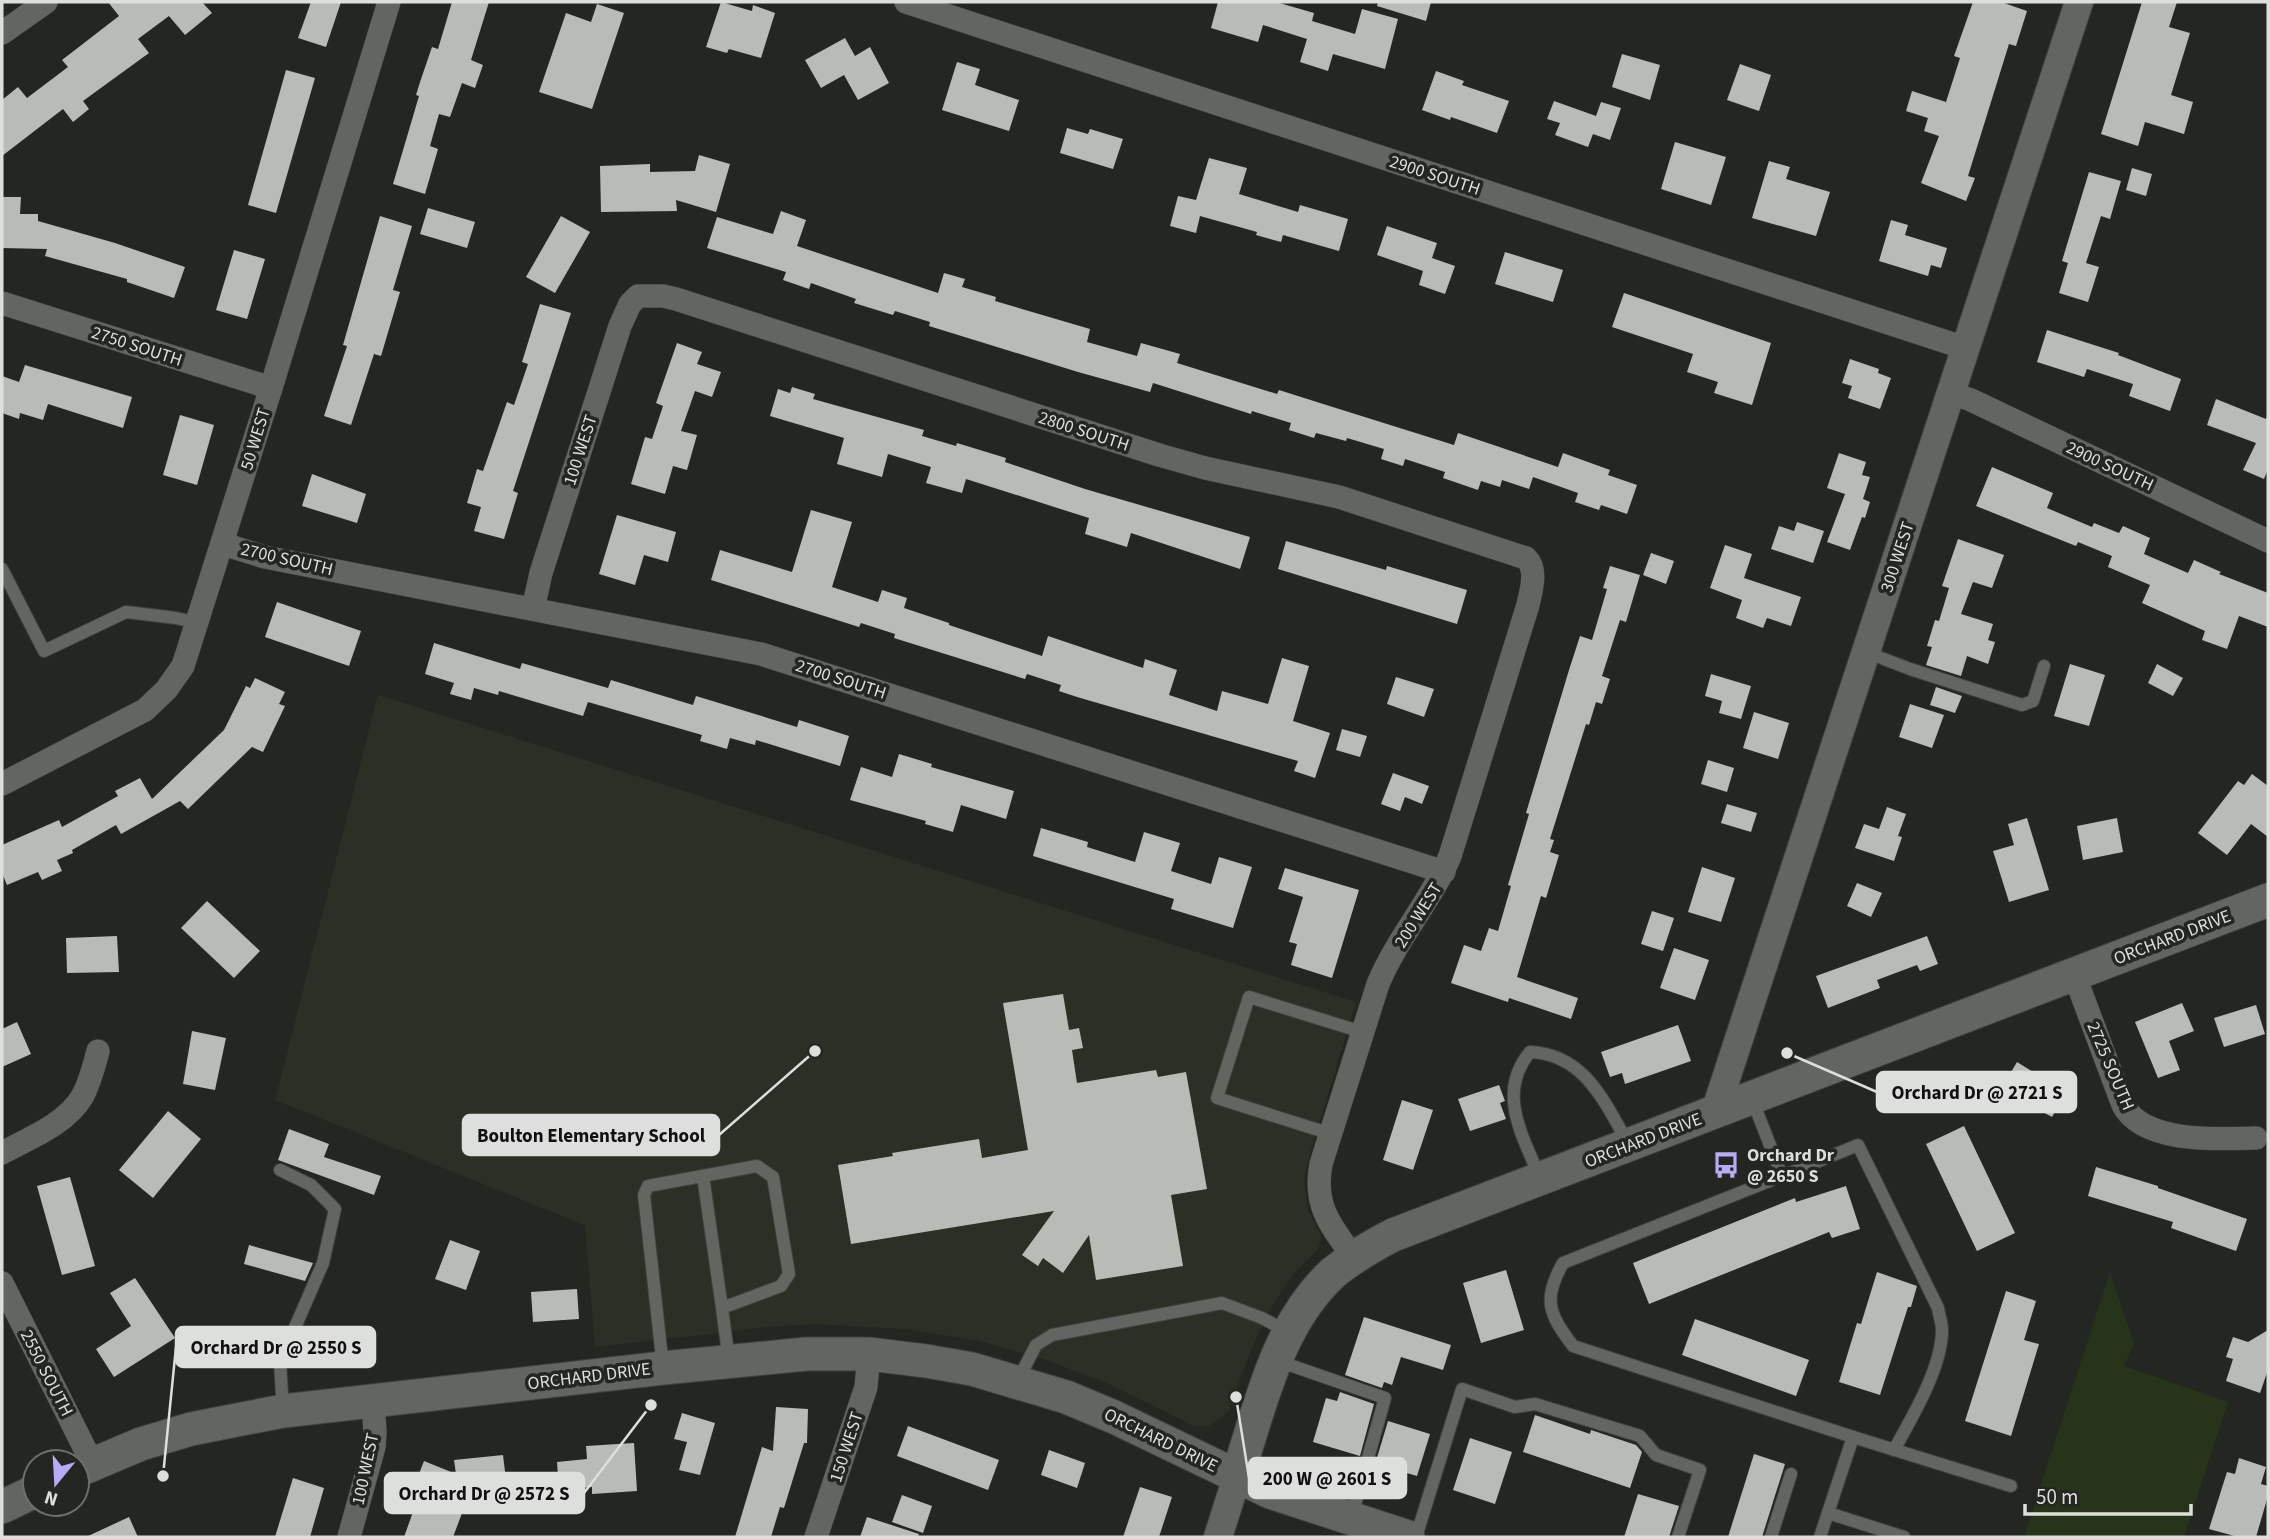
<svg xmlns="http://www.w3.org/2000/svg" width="2270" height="1539" font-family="'Source Sans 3',sans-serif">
<rect width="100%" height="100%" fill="#242622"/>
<path fill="#2b3026" d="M378 695 1356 1002 1307 1164 1304 1180 1308 1210 1321 1237 1320 1244 1318 1249 1293 1274 1271 1307 1252 1347 1228 1412 1209 1426H1194L1109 1384 1044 1359 980 1341 906 1329 816 1324 768 1327 595 1347 585 1225 275 1100Z"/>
<path fill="#26341a" d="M2110 1272 2134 1343 2124 1366 2228 1402 2184 1537H2024Z"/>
<g fill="#b9bcb6">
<path d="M108 2H202L212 13 185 35 169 16 138 39 149 53 83 101 89 109 73 122 63 109 2 156V100L18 87 27 98 68 67 62 60 119 16Z"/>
<path d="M311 2H341L326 47 298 38Z"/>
<path d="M452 2H489L471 60 483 65 475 88 462 83 450 117 439 114 430 146 438 149 425 194 393 184 419 96 416 95 420 82 432 47 438 49Z"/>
<path d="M721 2 752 11 753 5 775 13 761 58 729 49 727 53 706 47Z"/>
<path d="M1218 2H1276L1314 13 1312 21 1355 34 1362 9 1398 19 1385 69 1333 54 1328 71 1300 62 1307 39 1263 25 1258 42 1211 28Z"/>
<path d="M1378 2H1431L1426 21 1377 6Z"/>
<path d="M1973 2H2001L2027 11 2016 46 2009 44 1968 176 1975 178 1966 201 1921 183 1939 136 1924 131 1928 118 1906 111 1912 91 1946 102 1960 58 1954 56Z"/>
<path d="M2142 2H2177L2169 27 2190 33 2171 95 2193 102 2184 134 2145 122 2138 146 2101 134Z"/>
<path d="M597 4 624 13 592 109 539 92 566 13 591 22Z"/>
<path d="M845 38 855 56 870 47 889 83 858 100 844 75 821 88 805 60Z"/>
<path d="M1622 54 1660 65 1650 100 1612 87Z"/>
<path d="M957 62 980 69 975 85 1019 100 1009 131 942 110Z"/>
<path d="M1740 64 1771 75 1759 111 1727 100Z"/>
<path d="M286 70 315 78 276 213 248 205Z"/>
<path d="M1436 71 1464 81 1462 85 1509 101 1497 133 1451 117 1450 120 1422 110Z"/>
<path d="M1554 101 1596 116 1601 102 1621 108 1610 140 1593 134 1588 147 1555 135 1560 123 1547 119Z"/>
<path d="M1067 128 1088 134 1090 129 1123 139 1113 169 1060 153Z"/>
<path d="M1675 142 1726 157 1711 205 1661 189Z"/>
<path d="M699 155 730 164 716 212 676 200 677 211 601 212 600 166 650 164V172L695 171Z"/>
<path d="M1209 158 1247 168 1239 194 1298 212 1300 205 1348 219 1339 251 1283 235 1281 242 1256 235 1257 232 1200 216 1196 233 1170 226 1178 196 1196 200Z"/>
<path d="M1769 161 1790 167 1786 179 1830 192 1816 236 1752 218Z"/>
<path d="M2132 168 2152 174 2146 196 2126 190Z"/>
<path d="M2089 172 2121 181 2110 219 2101 216 2086 263 2099 267 2088 302 2059 293 2068 263 2062 261Z"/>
<path d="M2 197H21L20 214H38V221L115 243 185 267 174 298 127 282V279L45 256 47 249 2 248Z"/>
<path d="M428 208 475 222 467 248 420 234Z"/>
<path d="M781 211 806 220 797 246 938 293 944 273 965 279 962 287 996 297 995 301 1090 329 1087 342 1137 356 1141 343 1180 354 1177 363 1277 394 1279 390 1320 403 1454 445 1458 433 1558 467 1563 453 1610 470 1608 475 1637 485 1627 514 1601 505 1599 510 1575 502 1578 493 1533 477 1529 489 1502 480 1500 487 1481 481 1478 490 1443 478 1445 472 1405 459 1403 466 1381 459 1384 449 1347 438 1346 441 1316 433 1314 438 1289 430 1291 423 1252 411 1251 414 1153 383 1150 392 1078 372 929 326 930 322 895 311 893 315 854 303 856 299 811 283 809 289 783 280 786 272 707 248 717 217 773 234Z"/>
<path d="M380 216 412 226 393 290 400 292 381 356 374 354 351 425 324 416 347 346 343 345Z"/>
<path d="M561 216 590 232 555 293 526 277Z"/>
<path d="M1891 220 1908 225 1905 235 1947 248 1941 268 1931 265 1928 276 1879 261Z"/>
<path d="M1387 226 1437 243 1432 258 1455 266 1445 294 1419 285 1423 271 1377 255Z"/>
<path d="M234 250 265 259 247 319 216 310Z"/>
<path d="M1505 252 1563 270 1553 302 1495 284Z"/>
<path d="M1624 293 1771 343 1752 405 1714 393 1718 382 1687 372 1693 354 1612 327Z"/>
<path d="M540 304 571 313 513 491 518 493 504 539 474 531 481 507 467 503 477 469 483 471 507 402 514 405 528 364 522 362Z"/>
<path d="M2047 330 2119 353 2118 355 2181 379 2170 411 2129 396 2133 384 2087 369 2084 377 2037 362Z"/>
<path d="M677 343 702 352 697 364 721 372 712 397 695 391 681 431 697 435 687 470 673 466 665 494 631 484 645 437 652 439 663 406 656 403Z"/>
<path d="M1850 359 1879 369 1878 373 1891 378 1880 409 1848 398 1852 386 1842 383Z"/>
<path d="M25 365 132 397 123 428 48 404 43 420 20 413 19 419 2 413V376L19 382Z"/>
<path d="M792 387 815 394 813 399 924 430 922 436 956 446 957 443 1006 458 1005 462 1085 489 1250 537 1240 569 1131 533 1127 547 1085 534 1089 518 966 479 962 493 926 483 931 467 888 454 882 477 837 464 844 438 770 416 778 389 790 393Z"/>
<path d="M2216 399 2266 419 2268 414V469L2264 479 2243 470 2256 443 2207 425Z"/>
<path d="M180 415 214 425 197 485 163 475Z"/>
<path d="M1839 453 1866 462 1862 475 1870 477 1863 499 1870 502 1865 518 1862 517 1850 550 1827 542 1845 494 1827 488Z"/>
<path d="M1992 467 2053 493 2047 508 2092 527 2094 523 2119 533 2123 526 2150 538 2144 554 2188 573 2194 560 2221 572 2219 574 2268 593V627L2239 616 2227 649 2202 640 2205 631 2142 603 2150 585 2108 567 2112 556 2078 542 2076 546 1976 506Z"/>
<path d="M312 474 366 494 357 523 302 506Z"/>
<path d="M811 510 852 522 832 587 878 602 882 590 907 598 904 608 949 623V625L1042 656 1048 636 1143 668 1145 659 1177 670 1169 695 1217 711 1222 691 1268 704 1282 658 1309 666 1293 721 1330 733 1315 778 1294 771 1298 761 1077 697 1059 691 1061 685 1027 674 1025 679 894 638 895 634 861 623 859 627 711 580 720 550 792 572Z"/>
<path d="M617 515 676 532 668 562 644 555 635 585 599 574Z"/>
<path d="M1797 522 1824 531 1813 563 1771 549 1779 526 1794 531Z"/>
<path d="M1958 539 2004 555 1992 588 1973 582 1961 614 1993 624 1988 640 1995 642 1988 664 1967 656 1961 676 1926 665 1932 647 1927 646 1935 620 1939 621 1949 588 1942 586Z"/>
<path d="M1286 541 1386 570 1387 566 1467 590 1457 624 1278 569Z"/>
<path d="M1725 545 1752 554 1744 578 1801 597 1791 626 1767 618 1763 628 1736 618 1742 600 1710 588Z"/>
<path d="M1651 553 1674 561 1666 584 1643 575Z"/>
<path d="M1610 566 1640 575 1626 622 1620 620 1602 676 1610 679 1602 704 1596 702 1589 725 1586 724 1550 839 1554 840 1550 852 1559 855 1546 898 1541 896 1517 977 1578 998 1571 1019 1509 998 1508 1002 1451 983 1464 945 1481 951 1489 928 1498 931 1511 886 1508 885 1529 814 1526 813 1569 670 1580 636 1592 640 1607 589 1603 588Z"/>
<path d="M277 602 361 631 349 666 265 637Z"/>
<path d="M434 643 520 669 522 663 608 688 611 680 693 705 696 696 797 727 799 720 849 736 840 766 756 740 755 745 730 738 727 749 700 741 702 735 588 702 583 716 499 691 498 695 474 688 471 700 450 694 454 683 425 674Z"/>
<path d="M2070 664 2105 675 2089 726 2054 716Z"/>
<path d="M2157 664 2183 678 2173 696 2148 683Z"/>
<path d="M1711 674 1751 686 1741 719 1719 713 1722 701 1705 696Z"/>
<path d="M1396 677 1434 689 1424 717 1387 704Z"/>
<path d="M255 678 285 692 279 704 285 706 263 752 252 747 188 809 180 801 121 834 116 825 72 850 73 853 57 860 62 871 42 880 38 872 7 885 2 873V845L59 820 62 827 118 796 115 791 140 778 152 799 224 730 246 686 250 688Z"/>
<path d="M1936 687 1962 696 1955 713 1930 705Z"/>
<path d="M1910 704 1944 715 1932 748 1899 737Z"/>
<path d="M1754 712 1789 723 1778 759 1743 748Z"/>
<path d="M1342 729 1367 736 1360 757 1336 750Z"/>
<path d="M899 754 932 764 931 767 1014 791 1006 819 961 805 953 832 925 824 926 821 850 800 861 767 892 777Z"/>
<path d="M1708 760 1734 768 1727 792 1701 784Z"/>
<path d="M1393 773 1429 786 1422 804 1405 797 1400 811 1381 804Z"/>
<path d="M2252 774 2268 786V837L2251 824 2227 855 2198 833 2238 781 2244 785Z"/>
<path d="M1727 804 1757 813 1751 832 1721 823Z"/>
<path d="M1887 807 1906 814 1898 836 1902 837 1894 861 1855 848 1864 824 1879 829Z"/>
<path d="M2027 818 2049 890 2009 902 1993 851 2014 845 2008 824Z"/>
<path d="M2117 818 2123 852 2083 860 2077 826Z"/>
<path d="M1041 828 1088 842 1087 847 1135 862 1144 832 1180 843 1171 871 1211 884 1219 857 1252 867 1233 928 1171 909 1174 899 1033 856Z"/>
<path d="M1702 867 1735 878 1721 922 1688 912Z"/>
<path d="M1285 868 1359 890 1332 978 1291 965 1297 944 1289 942 1303 897 1278 889Z"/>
<path d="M1857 883 1882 893 1871 917 1847 906Z"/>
<path d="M207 901 260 951 234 978 181 928Z"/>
<path d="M1652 911 1674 918 1663 951 1641 944Z"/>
<path d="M117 936 119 972 67 973 66 938Z"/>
<path d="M1927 936 1938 964 1920 971 1917 965 1877 980 1880 988 1828 1008 1816 976Z"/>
<path d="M1674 948 1709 960 1695 1000 1660 988Z"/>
<path d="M1063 994 1069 1030 1079 1028 1083 1048 1072 1050 1077 1083 1156 1070 1158 1077 1186 1072 1207 1189 1171 1195 1183 1266 1096 1280 1089 1235 1063 1273 1043 1258 1038 1266 1022 1255 1054 1211 851 1244 838 1165 893 1156 892 1153 979 1139 982 1158 1028 1150 1003 1003Z"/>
<path d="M2182 1003 2194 1031 2169 1041 2180 1070 2158 1078 2135 1022Z"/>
<path d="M2256 1005 2265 1034 2224 1047 2214 1018Z"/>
<path d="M17 1022 31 1054 2 1067V1029Z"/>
<path d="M1678 1025 1691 1061 1625 1084 1622 1073 1610 1077 1601 1052Z"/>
<path d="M192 1031 226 1038 215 1090 183 1084Z"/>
<path d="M2017 1062 2066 1092 2052 1117 2001 1089Z"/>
<path d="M1499 1085 1505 1101 1500 1103 1506 1119 1470 1131 1458 1099Z"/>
<path d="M1402 1100 1433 1110 1413 1170 1383 1160Z"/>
<path d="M168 1111 201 1139 153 1198 119 1170Z"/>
<path d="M1964 1126 2015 1233 1977 1251 1926 1144Z"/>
<path d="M289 1129 329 1144 324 1157 381 1176 374 1195 278 1160Z"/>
<path d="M2096 1167 2158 1186V1188L2247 1219 2236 1251 2171 1228 2173 1222 2088 1196Z"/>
<path d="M70 1177 95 1266 62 1275 37 1186Z"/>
<path d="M1846 1186 1860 1229 1832 1238 1829 1232 1649 1304 1633 1263 1795 1198 1796 1202Z"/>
<path d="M450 1240 480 1251 466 1290 435 1279Z"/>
<path d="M249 1245 313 1263 305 1281 244 1264Z"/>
<path d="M1506 1270 1524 1330 1481 1343 1463 1283Z"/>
<path d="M1877 1272 1917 1286 1911 1307H1908L1880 1395 1839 1382 1857 1323 1861 1324Z"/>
<path d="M135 1278 175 1338 114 1377 96 1349 131 1326 110 1293Z"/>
<path d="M577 1289 579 1319 533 1322 531 1292Z"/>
<path d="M2006 1291 2036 1301 2024 1340 2039 1344 2011 1436 1965 1421Z"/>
<path d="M1364 1317 1451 1345 1443 1370 1401 1357 1392 1385 1384 1382 1382 1388 1345 1375Z"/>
<path d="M1695 1319 1809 1360 1796 1396 1682 1355Z"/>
<path d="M2268 1330V1370L2260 1393 2226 1381 2233 1359 2226 1357 2233 1337 2248 1342Z"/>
<path d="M1340 1392 1374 1404 1360 1456 1313 1442 1326 1398 1337 1401Z"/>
<path d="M776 1407 808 1409 807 1443H804L784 1508 780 1507 771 1537H735L762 1447 773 1451Z"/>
<path d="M682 1413 715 1423 700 1475 679 1470 687 1442 674 1439Z"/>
<path d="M1535 1415 1590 1434 1591 1430 1636 1445 1642 1452 1630 1488 1523 1452Z"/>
<path d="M1388 1421 1430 1434 1417 1476 1393 1469 1394 1466 1376 1461Z"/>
<path d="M908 1426 999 1460 988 1490 897 1456Z"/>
<path d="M1470 1438 1512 1452 1495 1504 1453 1490Z"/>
<path d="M634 1443 637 1491 592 1494V1487L559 1490 557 1462 587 1459 586 1446Z"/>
<path d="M1049 1450 1085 1463 1077 1488 1041 1475Z"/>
<path d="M1754 1454 1785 1464 1762 1537H1728Z"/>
<path d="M503 1455 507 1488 470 1492 453 1537H404L422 1487 415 1484 424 1461 456 1474 454 1460Z"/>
<path d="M2239 1458 2266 1467 2261 1484 2268 1486V1496L2256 1537H2238L2209 1529 2227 1472 2235 1474Z"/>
<path d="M293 1478 324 1488 310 1537H275Z"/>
<path d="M1140 1487 1172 1497 1159 1537H1123Z"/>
<path d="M1638 1494 1679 1506 1669 1537H1624Z"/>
<path d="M902 1495 932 1506 923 1533 892 1522Z"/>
<path d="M129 1517 138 1537H86Z"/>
<path d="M867 1517 919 1534 918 1537H860Z"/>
</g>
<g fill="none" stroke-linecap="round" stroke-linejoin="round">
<defs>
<g id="service">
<path d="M2 569 44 651 126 612 176 618 198 623"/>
<path d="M1866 652 1910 669 2022 705 2033 701 2044 666"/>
<path d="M1752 1099 1782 1176 1563 1263C1542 1300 1549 1314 1573 1346L1853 1437 1820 1537"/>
<path d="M1331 1134 1217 1098 1249 997 1362 1032"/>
<path d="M280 1170 311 1185 335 1209 323 1263 280 1362 283 1411"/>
<path d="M703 1176 722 1308"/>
<path d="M1782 1176 1858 1145 1938 1308C1939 1315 1942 1323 1942 1330 1942 1368 1912 1417 1894 1450"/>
<path d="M1540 1178C1523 1136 1496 1093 1530 1052 1585 1054 1605 1103 1629 1145"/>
<path d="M1278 1361 1385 1398 1351 1518"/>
<path d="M663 1367 644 1195 648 1186 757 1166 773 1177 789 1274 781 1286 722 1308 729 1361"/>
<path d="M1018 1380 1036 1345 1052 1335 1222 1303 1262 1318 1288 1332"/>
<path d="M1853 1437 2011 1486"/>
<path d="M1828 1513 1904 1537"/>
<path d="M1416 1537 1462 1389 1515 1407 1535 1404 1640 1436 1656 1455 1700 1470 1678 1537"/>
<path d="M1771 1537 1791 1474"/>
</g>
<g id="minor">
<path d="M906 2 1965 348"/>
<path d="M2 33 46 2"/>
<path d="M2 303 271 388"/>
<path d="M1951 393 1971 400 2268 541"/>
<path d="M223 544 265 557 761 654 1444 872"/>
<path d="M533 609 541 573 620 326 630 304 638 296H663L676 299 1159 455 1205 468 1339 497 1526 558C1538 569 1531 591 1528 605L1450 856C1431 901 1397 938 1378 984L1321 1164C1313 1206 1331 1226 1354 1258"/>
<path d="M2 784 145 710 166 690 183 666 271 388 389 2"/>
<path d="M2074 974 2123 1105C2144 1144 2219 1139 2256 1138"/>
<path d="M2 1153C29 1138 65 1125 82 1097 90 1083 94 1066 98 1051"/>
<path d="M2 1283 92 1463"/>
<path d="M349 1537 374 1447 375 1432 373 1401"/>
<path d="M816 1537 866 1387 869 1354"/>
</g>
<g id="tertiary">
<path d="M1715 1112 2079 2"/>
<path d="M1218 1537 1237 1477"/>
</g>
<g id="secondary">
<path d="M77 1471 141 1444 191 1429 283 1411 663 1368 806 1354H869L926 1361 972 1369 1066 1397 1114 1417 1270 1492 1408 1537"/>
<path d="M1237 1477C1260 1407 1277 1324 1333 1273 1351 1258 1372 1246 1393 1235L2268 900"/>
<path d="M2 1507 35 1491"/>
</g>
</defs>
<use href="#service" stroke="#3f413d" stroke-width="14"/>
<use href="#minor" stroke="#3f413d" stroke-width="24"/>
<use href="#tertiary" stroke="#3f413d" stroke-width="30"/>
<use href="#secondary" stroke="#3f413d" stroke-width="35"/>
<use href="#service" stroke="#626560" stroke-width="12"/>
<use href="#minor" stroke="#626560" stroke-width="23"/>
<use href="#tertiary" stroke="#626560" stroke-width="28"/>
<use href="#secondary" stroke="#626560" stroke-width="33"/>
</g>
<defs>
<symbol id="bus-bare" viewBox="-9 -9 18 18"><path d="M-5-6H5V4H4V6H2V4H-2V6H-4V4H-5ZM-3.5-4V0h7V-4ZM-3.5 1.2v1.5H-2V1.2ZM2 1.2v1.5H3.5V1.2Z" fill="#b7abf8" stroke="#242622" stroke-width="2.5" paint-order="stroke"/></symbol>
</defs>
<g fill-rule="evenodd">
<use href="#bus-bare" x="1707" y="1146" width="38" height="38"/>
</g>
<g text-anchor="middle" stroke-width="7" stroke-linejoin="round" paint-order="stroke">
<g font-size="18" fill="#dddfdc" stroke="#242622">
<text transform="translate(1435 175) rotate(18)" y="6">2900 SOUTH</text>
<text transform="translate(137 346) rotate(18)" y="6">2750 SOUTH</text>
<text transform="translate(1084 431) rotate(18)" y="6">2800 SOUTH</text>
<text transform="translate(255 439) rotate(-73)" y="6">50 WEST</text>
<text transform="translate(580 450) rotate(-72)" y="6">100 WEST</text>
<text transform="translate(2110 466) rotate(25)" y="6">2900 SOUTH</text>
<text transform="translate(1897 557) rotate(-72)" y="6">300 WEST</text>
<text transform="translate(287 559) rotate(13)" y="6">2700 SOUTH</text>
<text transform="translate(841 679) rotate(18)" y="6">2700 SOUTH</text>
<text transform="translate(1418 915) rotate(-58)" y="6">200 WEST</text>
<text transform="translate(2172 937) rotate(-21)" y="6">ORCHARD DRIVE</text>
<text transform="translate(2111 1066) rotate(67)" y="6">2725 SOUTH</text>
<text transform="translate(1643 1140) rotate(-21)" y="6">ORCHARD DRIVE</text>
<text transform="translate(47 1373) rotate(63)" y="6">2550 SOUTH</text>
<text transform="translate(589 1376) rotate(-7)" y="6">ORCHARD DRIVE</text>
<text transform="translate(1161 1440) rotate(26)" y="6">ORCHARD DRIVE</text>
<text transform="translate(846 1447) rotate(-72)" y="6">150 WEST</text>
<text transform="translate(365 1469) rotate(-78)" y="6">100 WEST</text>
</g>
<g font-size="18" font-weight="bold" fill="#dddfdc" stroke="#242622" text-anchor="start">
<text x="1747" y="1161">Orchard Dr<tspan x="1747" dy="21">@ 2650 S</tspan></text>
</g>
</g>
<path fill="none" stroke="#dddfdc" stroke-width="2.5" d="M1787 1053L1877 1092M815 1051L719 1135M163 1476L176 1347M1236 1397L1249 1478M651 1405L584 1493"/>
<g fill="#dddfdc" stroke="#242622" stroke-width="2.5">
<circle cx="1787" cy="1053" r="7"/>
<circle cx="815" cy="1051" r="7"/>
<circle cx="163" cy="1476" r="7"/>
<circle cx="1236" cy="1397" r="7"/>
<circle cx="651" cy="1405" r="7"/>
</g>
<g fill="#dddfdc" stroke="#dddfdc" stroke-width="2.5">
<rect x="1877" y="1072" width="199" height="40" rx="7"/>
<rect x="463" y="1115" width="256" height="40" rx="7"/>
<rect x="176" y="1327" width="199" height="40" rx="7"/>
<rect x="1249" y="1458" width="157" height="40" rx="7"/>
<rect x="385" y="1473" width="199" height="40" rx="7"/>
</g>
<g font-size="19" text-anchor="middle" font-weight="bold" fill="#111">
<text x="1977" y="1099">Orchard Dr @ 2721 S</text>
<text x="591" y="1142">Boulton Elementary School</text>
<text x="276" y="1354">Orchard Dr @ 2550 S</text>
<text x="1327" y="1485">200 W @ 2601 S</text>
<text x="484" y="1500">Orchard Dr @ 2572 S</text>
</g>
<rect width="2270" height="1539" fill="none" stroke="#dddfdc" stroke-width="7"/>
<g transform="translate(56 1483) rotate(198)"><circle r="33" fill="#242622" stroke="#6e706c" stroke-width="2"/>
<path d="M0-5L12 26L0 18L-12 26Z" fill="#b7abf8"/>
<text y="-10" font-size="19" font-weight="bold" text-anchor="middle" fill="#dddfdc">N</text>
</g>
<path d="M2025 1504v10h166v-10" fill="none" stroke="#dddfdc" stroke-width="3.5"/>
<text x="2036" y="1504" font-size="21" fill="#dddfdc" stroke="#242622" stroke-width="5" paint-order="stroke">50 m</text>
</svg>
